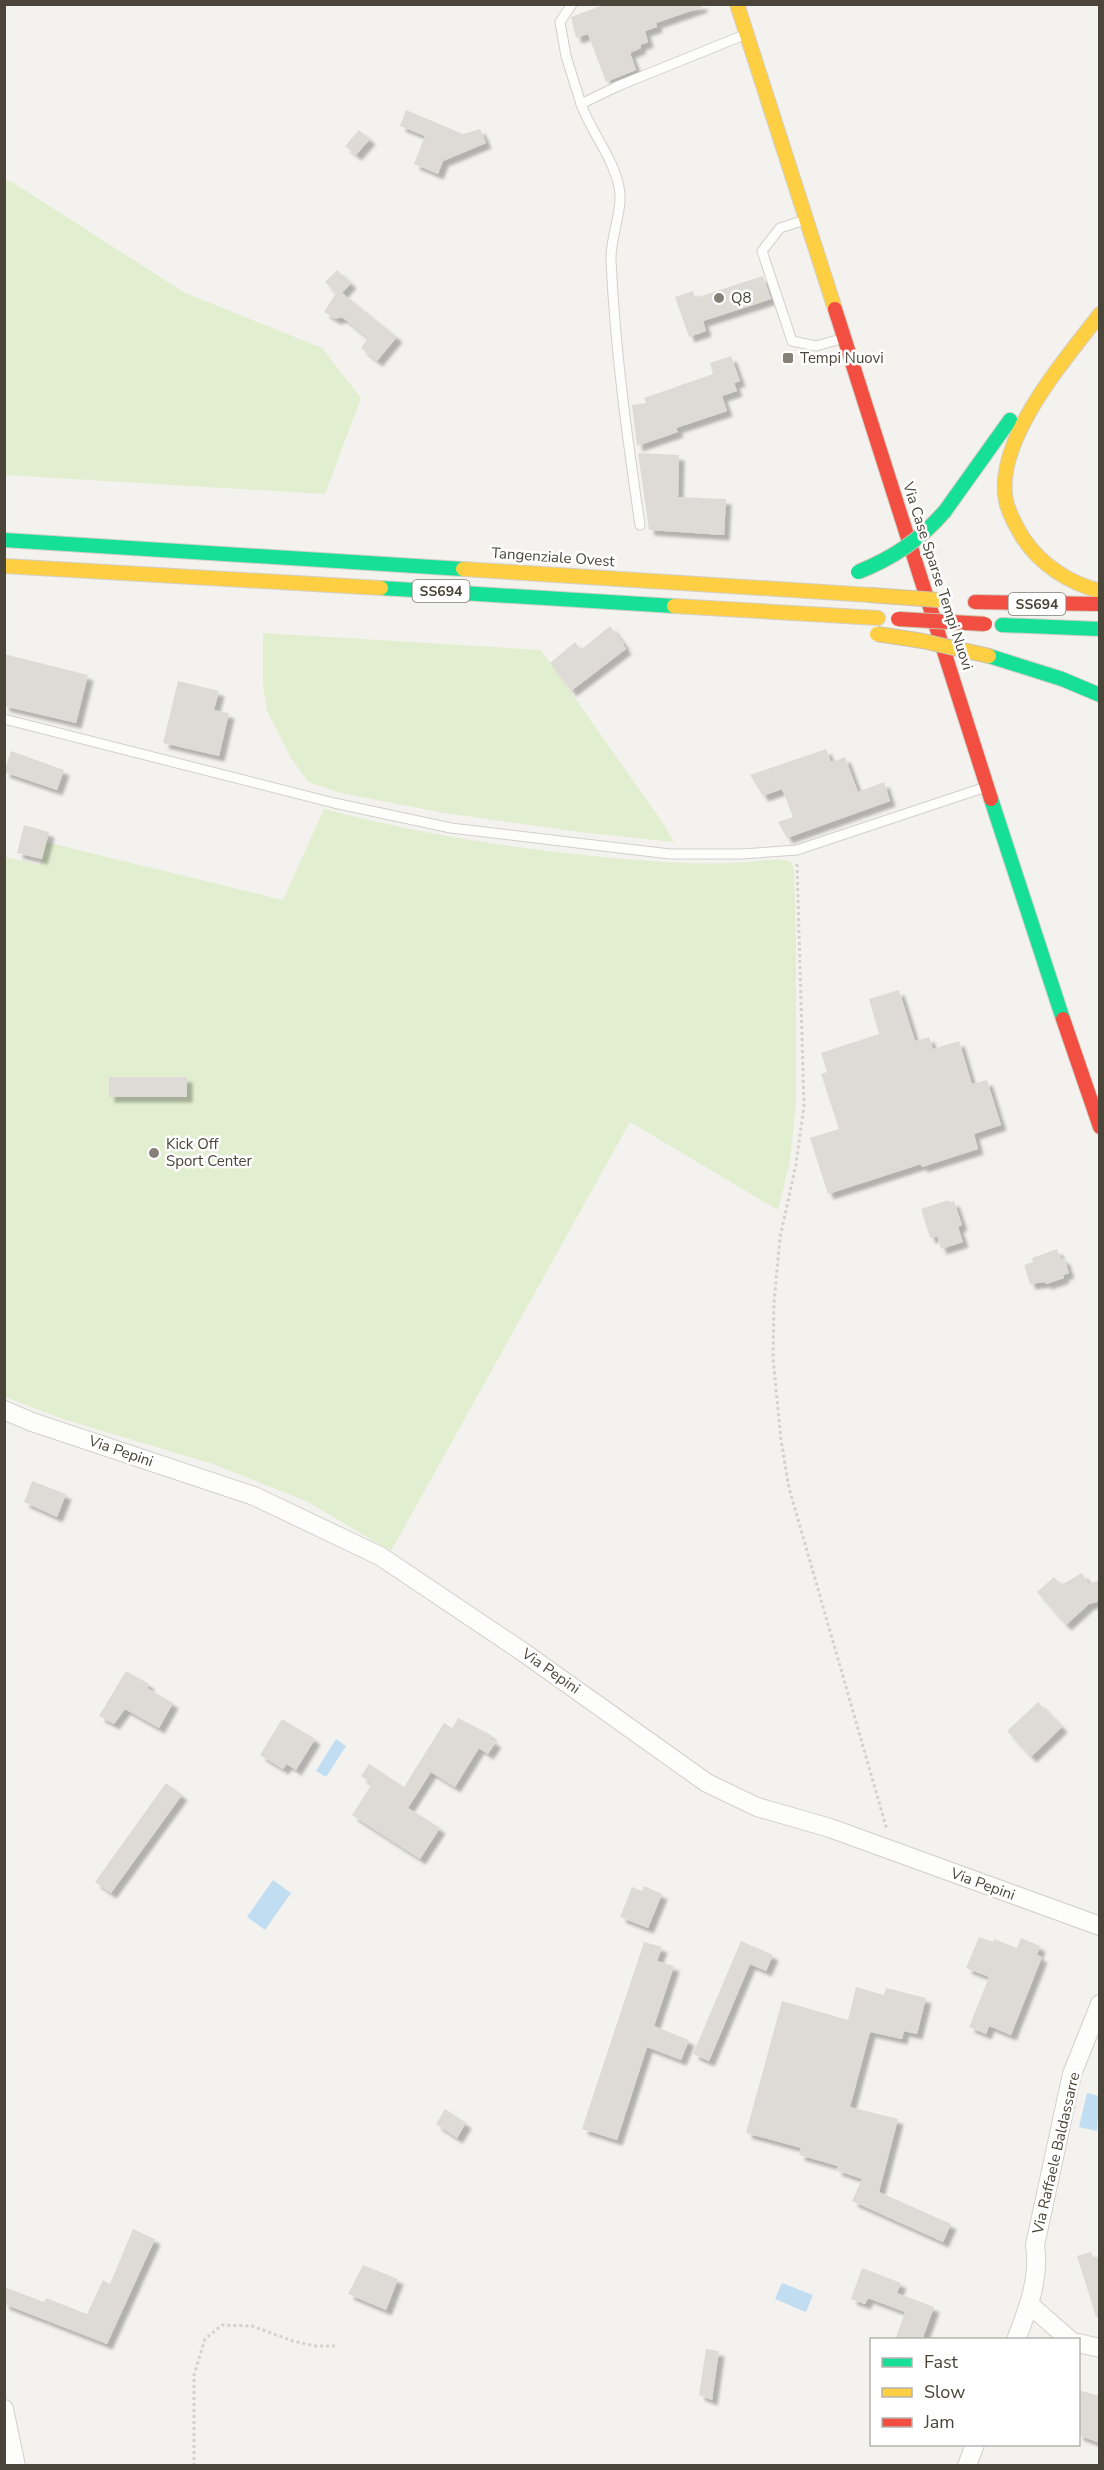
<svg xmlns="http://www.w3.org/2000/svg" width="1104" height="2470" font-family="'Nunito Sans',sans-serif">
<defs>
<filter id="shadow"><feDropShadow dx="5.5" dy="5.5" stdDeviation="1.5" flood-color="#0004"/></filter>
</defs>
<rect width="100%" height="100%" fill="#f4f2ee"/>
<g fill="#e1eecf">
<path d="M4 180 12 182 185 293 322 348 361 398 325 494 5 475Z"/>
<path d="M263 633 541 650 663 823 674 842 580 832 444 813 341 793 308 782 291 758 267 711 263 684Z"/>
<path d="M324 809C434 838 549 854 663 862 685 863 709 864 731 863 751 863 771 857 790 861L794 868 796 946V1103L790 1161 778 1210 630 1122 391 1551 308 1502 213 1464 66 1420 5 1397V857L40 865 46 842 283 900Z"/>
</g>
<g fill="#c0ddf1">
<path d="M336 1739 346 1746 326 1777 316 1771Z"/>
<path d="M273 1880 291 1893 265 1930 247 1917Z"/>
<path d="M1087 2093 1099 2096 1097 2131 1079 2127Z"/>
<path d="M782 2283 813 2295 806 2312 775 2299Z"/>
</g>
<g fill="#dedbd6" filter="url(#shadow)">
<path d="M606 4H702V7L656 23 657 27 645 31 648 42 640 45 641 48 630 53 636 70 606 82 588 34 576 38 571 17Z"/>
<path d="M406 110 463 134 480 129 486 143 443 161 438 174 414 164 425 136 400 126Z"/>
<path d="M359 130 370 139 356 155 345 146Z"/>
<path d="M337 270 351 283 342 293 397 337 377 361 361 348 368 338 342 317 335 319 324 312 336 293 325 282Z"/>
<path d="M763 276 771 299 703 321 706 331 689 337 675 297 693 291 695 298Z"/>
<path d="M731 356 740 381 734 383 737 391 722 396 727 411 676 428 678 432 637 446 632 405 646 403 644 398 713 374 710 363Z"/>
<path d="M638 453 679 455 678 497 726 499 724 535 649 530Z"/>
<path d="M610 626 624 644 623 645 626 649 571 691 550 663 575 642 581 650Z"/>
<path d="M4 654 88 675 76 723 4 706Z"/>
<path d="M178 681 219 691 214 710 229 713 219 756 163 743Z"/>
<path d="M826 749 831 762 845 757 858 792 884 782 890 801 787 838 778 822 793 817 782 789 763 796 750 775Z"/>
<path d="M11 751 64 770 57 790 4 772Z"/>
<path d="M24 825 49 832 42 859 17 853Z"/>
<path d="M899 990 915 1041 929 1037 933 1049 959 1041 972 1084 987 1080 1001 1125 974 1134 978 1149 922 1167 921 1164 828 1194 810 1138 839 1129 821 1074 827 1072 821 1053 879 1034 869 999Z"/>
<rect x="109" y="1077" width="78" height="20"/>
<path d="M948 1200 949 1202 954 1201 962 1225 958 1227 963 1242 941 1249 937 1236 930 1238 921 1209Z"/>
<path d="M1057 1249 1061 1259 1064 1258 1069 1273 1063 1275 1064 1278 1046 1284 1045 1282 1030 1284 1024 1265 1033 1262 1032 1258Z"/>
<path d="M32 1481 66 1494 57 1517 24 1502Z"/>
<path d="M1082 1573 1089 1584 1100 1580V1601L1089 1604 1066 1625 1037 1592 1054 1577 1061 1585Z"/>
<path d="M126 1671 149 1684 147 1688 173 1703 159 1728 125 1709 114 1724 99 1716Z"/>
<path d="M1038 1702 1062 1727 1031 1757 1007 1731Z"/>
<path d="M458 1718 491 1735 489 1738 496 1742 488 1754 479 1748 455 1787 431 1772 408 1808 440 1828 420 1859 352 1815 372 1784 361 1776 369 1764 404 1787 444 1723 452 1728Z"/>
<path d="M282 1719 315 1739 296 1770 287 1764 283 1769 260 1755Z"/>
<path d="M166 1783 182 1795 111 1893 95 1882Z"/>
<path d="M644 1886 662 1894 648 1928 620 1917 632 1887 642 1891Z"/>
<path d="M979 1937 993 1942 994 1939 1017 1948 1021 1938 1040 1946 1037 1955 1042 1957 1011 2035 989 2026 986 2034 969 2027 989 1977 966 1968Z"/>
<path d="M741 1941 773 1955 766 1971 750 1964 709 2061 693 2054Z"/>
<path d="M644 1942 662 1947 657 1961 674 1966 654 2026 689 2040 681 2060 647 2047 617 2140 582 2129Z"/>
<path d="M856 1987 884 1995 886 1988 926 1998 917 2034 904 2031 902 2039 870 2032 850 2107 898 2119 879 2192 951 2224 943 2242 852 2201 862 2179 836 2170 838 2166 799 2155 801 2148 746 2133 782 2001 848 2020Z"/>
<path d="M445 2109 466 2123 457 2138 436 2124Z"/>
<path d="M133 2229 155 2239 107 2344 4 2304V2287L44 2302 46 2298 87 2314 103 2280 110 2284Z"/>
<path d="M1091 2252 1094 2260 1100 2258V2317H1096L1077 2256Z"/>
<path d="M363 2265 398 2279 386 2310 348 2294Z"/>
<path d="M862 2268 901 2283 897 2293 934 2307 922 2340H895L905 2312 868 2298 865 2304 851 2299Z"/>
<path d="M706 2349 719 2351 712 2400 699 2395Z"/>
<path d="M1078 2390 1100 2396V2443L1078 2435Z"/>
</g>
<g fill="none" stroke-linecap="round" stroke-linejoin="round">
<defs>
<g id="lane">
<path d="M572 4 560 22 566 56 581 104"/>
<path d="M805 220 780 228 762 251 792 341 816 346 841 339"/>
<path d="M640 525C627 436 615 349 611 260 610 237 624 208 619 187 613 157 591 132 581 104L618 86 744 35"/>
<path d="M4 719 334 803 451 828 670 854H742L797 850 986 787"/>
</g>
<g id="street">
<path d="M4 1410 32 1422 254 1496 380 1556 523 1652 707 1783 757 1807 830 1828 1100 1926"/>
<path d="M1030 2305 1070 2340"/>
<path d="M1016 2340C1028 2309 1040 2279 1035 2245L1072 2074 1100 2004"/>
<path d="M1078 2343 1100 2348"/>
<path d="M4 2409 16 2466"/>
<path d="M967 2466 975 2444"/>
</g>
<g id="fast">
<path d="M945 511 1010 420"/>
<path d="M4 540 463 569"/>
<path d="M381 588 674 606"/>
<path d="M1002 625 1100 629"/>
<path d="M989 656 1062 679 1100 695"/>
<path d="M991 799 1063 1019"/>
</g>
<g id="slow">
<path d="M737 4 835 309"/>
<path d="M1100 314C1065 360 994 440 1006 501 1009 514 1016 526 1023 538 1041 565 1069 583 1100 591"/>
<path d="M4 566 381 588"/>
<path d="M463 569 870 595"/>
<path d="M674 606 878 618"/>
</g>
<g id="jam">
<path d="M835 309 991 799"/>
<path d="M975 602 1100 604"/>
<path d="M1063 1019 1100 1127"/>
</g>
</defs>
<use href="#lane" stroke="#d2d0cb" stroke-width="11"/>
<use href="#street" stroke="#d2d0cb" stroke-width="20"/>
<use href="#fast" stroke="#d3cfc5" stroke-width="16"/>
<use href="#slow" stroke="#d3cfc5" stroke-width="16"/>
<use href="#jam" stroke="#d3cfc5" stroke-width="16"/>
<g stroke="#d3d2cc" stroke-width="3" stroke-dasharray="3 3" stroke-linecap="butt">
<path d="M797 864 804 1106 796 1164 780 1238 774 1302 773 1358 781 1440 789 1488 887 1830"/>
<path d="M194 2466V2375L205 2339 222 2325 252 2326 293 2341 315 2346H335"/>
</g>
<use href="#lane" stroke="#fdfdfc" stroke-width="9"/>
<use href="#street" stroke="#fdfdfc" stroke-width="18"/>
<use href="#fast" stroke="#16e098" stroke-width="14"/>
<use href="#slow" stroke="#ffcf43" stroke-width="14"/>
<use href="#jam" stroke="#f24e42" stroke-width="14"/>
<defs>
<path id="fast-bridge" d="M858 572C893 558 920 540 945 511"/>
<g id="slow-bridge">
<path d="M870 595 938 600"/>
<path d="M877 634 923 641 989 656"/>
</g>
<path id="jam-bridge" d="M898 619 985 624"/>
</defs>
<use href="#fast-bridge" stroke="#ccbfa9" stroke-width="16" stroke-linecap="butt"/>
<use href="#slow-bridge" stroke="#ccbfa9" stroke-width="16" stroke-linecap="butt"/>
<use href="#jam-bridge" stroke="#ccbfa9" stroke-width="16" stroke-linecap="butt"/>
<use href="#fast-bridge" stroke="#16e098" stroke-width="14"/>
<use href="#slow-bridge" stroke="#ffcf43" stroke-width="14"/>
<use href="#jam-bridge" stroke="#f24e42" stroke-width="14"/>
</g>
<g fill="#868178" stroke="#fff" stroke-width="2">
<circle cx="719" cy="298" r="6"/>
<rect x="782" y="352" width="12" height="12" rx="3"/>
<circle cx="154" cy="1153" r="6"/>
</g>
<g text-anchor="middle" stroke-width="5" stroke-linejoin="round" paint-order="stroke">
<g fill="#fff" stroke="#817c74" stroke-width="1.5">
<rect x="412.5" y="580" width="57" height="22" rx="4.5"/>
<rect x="1008.5" y="593" width="57" height="22" rx="4.5"/>
</g>
<g font-size="14" font-weight="bold" fill="#4b4439">
<text x="441" y="596">SS694</text>
<text x="1037" y="609">SS694</text>
</g>
<g font-size="15" fill="#4b4439" stroke="#fff" text-anchor="start">
<text x="731" y="303">Q8</text>
<text x="800" y="363">Tempi Nuovi</text>
<text x="166" y="1149">Kick Off<tspan x="166" dy="17">Sport Center</tspan></text>
</g>
<g font-size="15" fill="#4b4439" stroke="#fff">
<text transform="translate(553 557) rotate(4)" y="5">Tangenziale Ovest</text>
<text transform="translate(938 576) rotate(72)" y="5">Via Case Sparse Tempi Nuovi</text>
<text transform="translate(121 1451) rotate(19)" y="5">Via Pepini</text>
<text transform="translate(551 1671) rotate(35)" y="5">Via Pepini</text>
<text transform="translate(983 1884) rotate(20)" y="5">Via Pepini</text>
<text transform="translate(1056 2153) rotate(-77)" y="5">Via Raffaele Baldassarre</text>
</g>
</g>
<rect width="1104" height="2470" fill="none" stroke="#4b4439" stroke-width="12"/>
<rect x="870" y="2338" width="210" height="108" fill="#ffffff" stroke="#b7b4b0" stroke-width="1.5"/>
<rect x="882" y="2358" width="30" height="9" fill="#16e098" stroke="#b7b4b0" stroke-width="1.5"/>
<text x="924" y="2368" font-size="18" fill="#4b4439">Fast</text>
<rect x="882" y="2388" width="30" height="9" fill="#ffcf43" stroke="#b7b4b0" stroke-width="1.5"/>
<text x="924" y="2398" font-size="18" fill="#4b4439">Slow</text>
<rect x="882" y="2418" width="30" height="9" fill="#f24e42" stroke="#b7b4b0" stroke-width="1.5"/>
<text x="924" y="2428" font-size="18" fill="#4b4439">Jam</text>
</svg>
